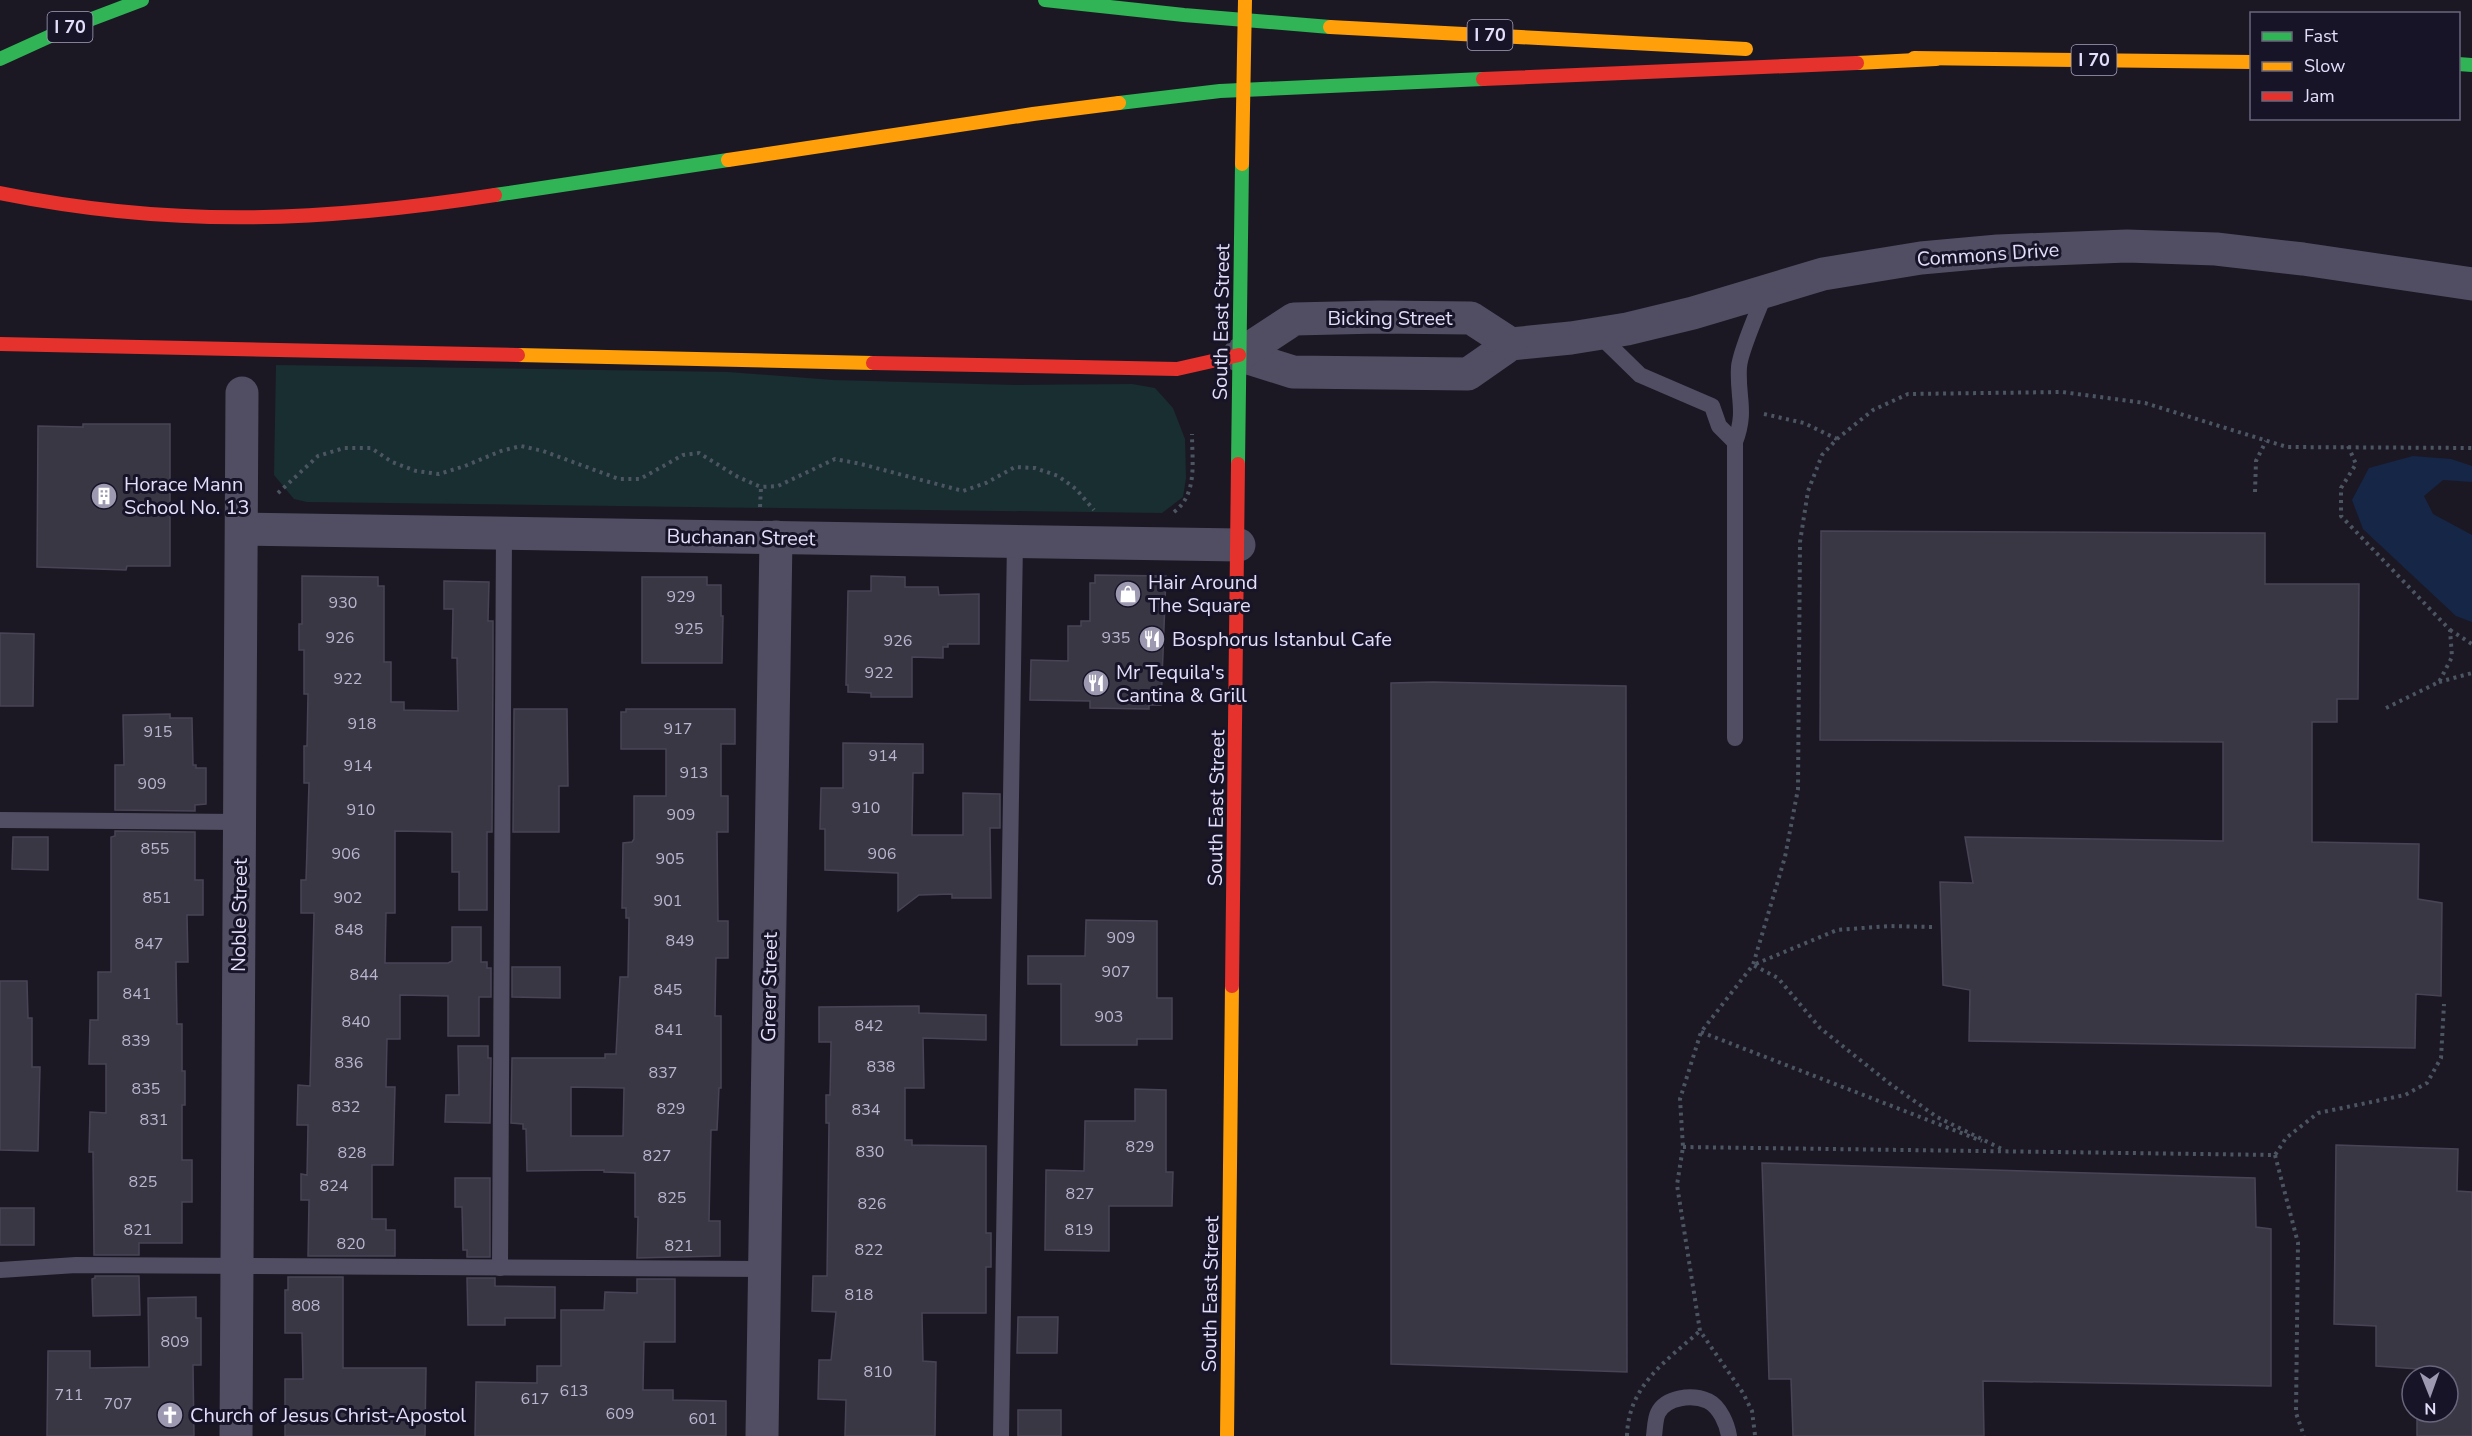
<svg xmlns="http://www.w3.org/2000/svg" width="2472" height="1436" font-family="'Nunito Sans',sans-serif">
<rect width="100%" height="100%" fill="#1b1824"/>
<path fill="#182e30" d="M276 365 728 372 833 380 1015 385 1132 384 1155 388 1173 408 1185 439 1186 478 1183 497 1162 513 307 502 294 499 274 475Z"/>
<path fill="#162647" d="M2413 456 2451 459 2472 466V482L2443 480 2424 496 2433 514 2472 535V622L2456 616 2363 529 2352 500 2369 468Z"/>
<g fill="#3a3745" stroke="#484456" stroke-width="1.5" fill-rule="evenodd">
<path d="M83 424H170V566H127L126 570 37 567 38 426 83 427Z"/>
<path d="M1821 531 2265 533V584H2359L2358 699H2337V722H2312V842L2419 844 2418 899 2442 903 2441 996 2416 994 2415 1048 1969 1041 1970 990 1943 985 1940 882 1973 883 1965 837 2223 841V742L1820 740Z"/>
<path d="M1095 575 1166 576 1161 705H1149V709L1090 708V701L1030 700 1031 660 1068 661V626H1081V621H1090V583H1095Z"/>
<path d="M302 576 378 577V586H384V662H391V702H404V710L458 711 457 658H452L453 609H444V581L489 582 488 621H493V664L492 832H487V910H459V872H452V832L395 831V913H386L385 963H448L452 961V927H481V962H487V968H491V997H479V1036H448V996L400 995V1039H387L386 1087H395L393 1165H372V1219H386V1230H395V1256H308L309 1200H301V1174L307 1175 308 1125H297L298 1085 310 1086 314 913H301V880H306L309 783H304V746H307L308 694H304V650H299V624H302Z"/>
<path d="M871 576 905 577V587H938L939 595 979 594V644H948V647H943V658L912 657V697H871V693L848 692V685H846L848 591H871Z"/>
<path d="M642 577H707V585H721V616H723L722 663H642Z"/>
<path d="M0 633 34 634 33 706H0Z"/>
<path d="M1433 682 1626 686 1627 1372 1391 1364V683Z"/>
<path d="M514 709H567L568 786H559V832H513Z"/>
<path d="M626 709H735V744H721V796H728V832H717L718 921H728V958H716L715 1016H721V1088H719L717 1130H711L709 1221H720V1256L637 1258 638 1217H635V1173L604 1172V1170L527 1171 526 1129H523V1124L511 1123 512 1058H605V1054H616L620 977H628L629 918H626V908H622L623 843 632 842 634 839V796H666V749H621V712H626ZM571 1087 624 1088 623 1136H571Z"/>
<path d="M170 714V718H192L193 765H196V768H206V804L195 805V811L115 810V765H124L123 715Z"/>
<path d="M843 743 923 744V773H913L912 835H963V793L1000 794V828H990L991 898H952V894L919 895 898 911V873L825 870V829H820L821 788H843Z"/>
<path d="M115 831 195 832V880H203V915H187L188 962H176L177 1024H182V1071H185V1105H182V1160H192V1202H182V1243H139V1255H94L93 1152H89L90 1112 106 1113V1064H89L90 1020H98V972H111V837L115 836Z"/>
<path d="M13 837H48V870L12 869Z"/>
<path d="M1086 920 1157 921V998H1172V1039H1137V1045H1061V984H1028V956H1085Z"/>
<path d="M512 967H560V998L512 997Z"/>
<path d="M0 981H27L28 1018H32V1067H40L38 1151 0 1150Z"/>
<path d="M919 1006V1013L986 1015V1040L923 1038 924 1088H905V1140H912V1145L986 1146V1233H991V1267H986V1313H922L923 1361 936 1362 935 1436H845L846 1400 818 1399 819 1360H831L836 1312 812 1311 813 1276H827L829 1123H826V1095H830L831 1042H819V1007Z"/>
<path d="M458 1046H488V1058H491L490 1123 445 1122 446 1095H459Z"/>
<path d="M1135 1089 1166 1090V1172H1173L1172 1206H1109V1251L1045 1250 1046 1170 1084 1171 1085 1121H1135Z"/>
<path d="M2336 1145 2458 1149 2457 1191 2472 1192V1436H2417V1412H2448V1376H2418V1369L2376 1366V1326L2334 1324Z"/>
<path d="M1762 1163 2255 1178 2256 1227 2271 1229V1386L1983 1381 1984 1436H1793L1791 1379H1769Z"/>
<path d="M455 1178H490V1257H467V1250H463L462 1207H455Z"/>
<rect x="0" y="1208" width="34" height="37"/>
<path d="M95 1276H139L140 1315 93 1316 92 1279 95 1278Z"/>
<path d="M288 1277H343V1368H426L425 1436H285V1379H303L302 1333H285V1290H288Z"/>
<path d="M467 1278H495V1286L555 1287V1318H505V1325H468Z"/>
<path d="M637 1279H675V1342H644L643 1390H673V1400L726 1401V1436H475L476 1382 537 1383V1366H561V1310H604L605 1292 637 1293Z"/>
<path d="M196 1297V1318H201V1365H193L194 1436H47L48 1351H90V1368L149 1367 148 1298Z"/>
<path d="M1018 1317H1058L1057 1353H1017Z"/>
<rect x="1018" y="1410" width="43" height="26"/>
</g>
<g fill="none" stroke-linecap="round" stroke-linejoin="round">
<g stroke="#4c5562" stroke-width="4" stroke-dasharray="3 4.5" stroke-linecap="butt">
<path d="M1764 414 1804 423 1837 439"/>
<path d="M2348 446 2356 464 2341 488V516L2450 630 2452 657 2439 682 2384 709"/>
<path d="M2255 492 2256 461 2266 441"/>
<path d="M278 493 318 456 344 448H371L392 462 416 471 439 474 465 466 501 451 521 446 543 451 619 479H640L683 455 699 453 738 477 761 487"/>
<path d="M760 507 761 487 778 486 835 459 861 464 963 491 986 483 1015 467 1035 468 1058 476 1076 489 1094 510"/>
<path d="M1174 512C1198 494 1192 461 1192 434"/>
<path d="M2450 630 2472 644"/>
<path d="M2439 682 2472 673"/>
<path d="M1932 927 1889 926 1837 930 1753 965 1778 978 1820 1028 1889 1083 1937 1117 2004 1150"/>
<path d="M1701 1032 1982 1141"/>
<path d="M1683 1147 2275 1155 2286 1138 2318 1113 2405 1095 2427 1083 2441 1058 2444 1004"/>
<path d="M2275 1155 2298 1243 2296 1413 2304 1436"/>
<path d="M1755 1435 1752 1411 1743 1393 1700 1331 1677 1185 1683 1147 1680 1099 1701 1032 1753 965 1785 857 1798 789 1800 542 1808 491 1822 455 1837 439 1873 410 1908 394 2062 392 2145 403 2287 447 2472 448"/>
<path d="M1627 1436C1628 1386 1666 1361 1700 1331"/>
</g>
<g stroke="#514e63" stroke-width="16">
<path d="M1598 334 1640 375 1712 406 1719 426 1735 442"/>
<path d="M1735 738V442C1747 410 1737 398 1739 367 1740 351 1759 309 1766 291"/>
<path d="M0 820 240 822"/>
<path d="M500 1268 504 533"/>
<path d="M0 1270 76 1265 765 1269"/>
<path d="M1001 1436 1015 541"/>
<path d="M1654 1436C1655 1429 1655 1419 1658 1413 1666 1397 1692 1394 1708 1401 1720 1407 1727 1424 1729 1436"/>
</g>
<g stroke="#514e63" stroke-width="33">
<path d="M1239 355 1293 372 1468 374 1511 344 1571 338 1627 329 1693 313 1823 274 1921 258 1998 251 2127 246 2216 249 2303 259 2472 284"/>
<path d="M1239 355 1294 319 1379 317 1471 318 1511 344"/>
<path d="M242 529 1239 545"/>
<path d="M236 1436 242 393"/>
<path d="M762 1436 776 537"/>
</g>
<g stroke="#30b455" stroke-width="14">
<path d="M1045 0 1184 15 1330 27"/>
<path d="M0 59 68 28 142 0"/>
<path d="M2458 64 2472 65"/>
<path d="M1119 103 1220 91 1483 79"/>
<path d="M495 195 728 160"/>
<path d="M1238 464 1242 164"/>
</g>
<g stroke="#ff9f0a" stroke-width="14">
<path d="M1330 27 1746 49"/>
<path d="M1914 58 2252 62"/>
<path d="M1857 63 1936 59"/>
<path d="M728 160 1033 114 1119 103"/>
<path d="M518 355 873 363"/>
<path d="M1227 1436 1232 986"/>
</g>
<g stroke="#e5322d" stroke-width="14">
<path d="M1483 79 1857 63"/>
<path d="M0 193C173 228 321 222 495 195"/>
<path d="M0 344 518 355"/>
<path d="M873 363 1177 369 1239 355"/>
<path d="M1232 986 1238 464"/>
</g>
<path stroke="#ff9f0a" stroke-width="14" d="M1242 164 1245 0"/>
</g>
<defs>
<symbol id="building-disc" viewBox="-11 -11 22 22"><circle r="9.5" fill="#9d99b0" stroke="#181428"/><path d="M-4-6H4V6H1V3H-1V6H-4ZM-2.5-4.3h1.7v1.8h-1.7ZM.8-4.3h1.7v1.8H.8ZM-2.5-1h1.7V.8h-1.7ZM.8-1h1.7V.8H.8Z" fill="#fff"/></symbol>
<symbol id="shop-disc" viewBox="-11 -11 22 22"><circle r="9.5" fill="#9d99b0" stroke="#181428"/><path d="M-5-2.5h2.3a2.7 3.5 0 0 1 5.4 0H5L5.5 6h-11ZM-1.5-2.5h3a1.5 2.3 0 0 0-3 0Z" fill="#fff"/></symbol>
<symbol id="restaurant-disc" viewBox="-11 -11 22 22"><circle r="9.5" fill="#9d99b0" stroke="#181428"/><path d="M-5-6h1v4h1v-4h1v4h1v-4h1v5L-1.5 .5V6h-2V.5L-5-1ZM5-6V6H3V1.5H1.5Q1.5-4 5-6Z" fill="#fff"/></symbol>
<symbol id="church-disc" viewBox="-11 -11 22 22"><circle r="9.5" fill="#9d99b0" stroke="#181428"/><path d="M-1.2-6h2.4v3.5h3.3v2.4h-3.3V6h-2.4V-.1h-3.3v-2.4h3.3Z" fill="#fff"/></symbol>
</defs>
<g fill-rule="evenodd">
<use href="#building-disc" x="89" y="481" width="30" height="30"/>
<use href="#shop-disc" x="1113" y="579" width="30" height="30"/>
<use href="#restaurant-disc" x="1137" y="624" width="30" height="30"/>
<use href="#restaurant-disc" x="1081" y="668" width="30" height="30"/>
<use href="#church-disc" x="155" y="1400" width="30" height="30"/>
</g>
<g text-anchor="middle" stroke-width="6" stroke-linejoin="round" paint-order="stroke">
<g font-size="16" fill="#b9b5ce">
<text x="681" y="602">929</text>
<text x="343" y="608">930</text>
<text x="689" y="634">925</text>
<text x="340" y="643">926</text>
<text x="1116" y="643">935</text>
<text x="898" y="646">926</text>
<text x="879" y="678">922</text>
<text x="348" y="684">922</text>
<text x="362" y="729">918</text>
<text x="678" y="734">917</text>
<text x="158" y="737">915</text>
<text x="883" y="761">914</text>
<text x="358" y="771">914</text>
<text x="694" y="778">913</text>
<text x="152" y="789">909</text>
<text x="866" y="813">910</text>
<text x="361" y="815">910</text>
<text x="681" y="820">909</text>
<text x="155" y="854">855</text>
<text x="346" y="859">906</text>
<text x="882" y="859">906</text>
<text x="670" y="864">905</text>
<text x="157" y="903">851</text>
<text x="348" y="903">902</text>
<text x="668" y="906">901</text>
<text x="349" y="935">848</text>
<text x="1121" y="943">909</text>
<text x="680" y="946">849</text>
<text x="149" y="949">847</text>
<text x="1116" y="977">907</text>
<text x="364" y="980">844</text>
<text x="668" y="995">845</text>
<text x="137" y="999">841</text>
<text x="1109" y="1022">903</text>
<text x="356" y="1027">840</text>
<text x="869" y="1031">842</text>
<text x="669" y="1035">841</text>
<text x="136" y="1046">839</text>
<text x="349" y="1068">836</text>
<text x="881" y="1072">838</text>
<text x="663" y="1078">837</text>
<text x="146" y="1094">835</text>
<text x="346" y="1112">832</text>
<text x="671" y="1114">829</text>
<text x="866" y="1115">834</text>
<text x="154" y="1125">831</text>
<text x="1140" y="1152">829</text>
<text x="870" y="1157">830</text>
<text x="352" y="1158">828</text>
<text x="657" y="1161">827</text>
<text x="143" y="1187">825</text>
<text x="334" y="1191">824</text>
<text x="1080" y="1199">827</text>
<text x="672" y="1203">825</text>
<text x="872" y="1209">826</text>
<text x="138" y="1235">821</text>
<text x="1079" y="1235">819</text>
<text x="351" y="1249">820</text>
<text x="679" y="1251">821</text>
<text x="869" y="1255">822</text>
<text x="859" y="1300">818</text>
<text x="306" y="1311">808</text>
<text x="175" y="1347">809</text>
<text x="878" y="1377">810</text>
<text x="574" y="1396">613</text>
<text x="69" y="1400">711</text>
<text x="535" y="1404">617</text>
<text x="118" y="1409">707</text>
<text x="620" y="1419">609</text>
<text x="703" y="1424">601</text>
</g>
<g fill="#181428" stroke="#a6a2bc" stroke-width="1.5">
<rect x="47.5" y="12" width="45" height="30" rx="4.5"/>
<rect x="1467.5" y="20" width="45" height="30" rx="4.5"/>
<rect x="2071.5" y="45" width="45" height="30" rx="4.5"/>
</g>
<g font-size="18" font-weight="bold" fill="#e3dffb">
<text x="70" y="33">I 70</text>
<text x="1490" y="41">I 70</text>
<text x="2094" y="66">I 70</text>
</g>
<g font-size="20" fill="#e3dffb" stroke="#181428">
<text transform="translate(1988 254) rotate(-4)" y="7">Commons Drive</text>
<text x="1390" y="325">Bicking Street</text>
<text transform="translate(1221 322) rotate(-89)" y="7">South East Street</text>
<text transform="translate(741 537) rotate(1)" y="7">Buchanan Street</text>
<text transform="translate(1216 808) rotate(-89)" y="7">South East Street</text>
<text transform="translate(239 915) rotate(-89)" y="7">Noble Street</text>
<text transform="translate(769 987) rotate(-89)" y="7">Greer Street</text>
<text transform="translate(1210 1294) rotate(-89)" y="7">South East Street</text>
</g>
<g font-size="20" fill="#e3dffb" stroke="#181428" text-anchor="start">
<text x="124" y="491">Horace Mann<tspan x="124" dy="23">School No. 13</tspan></text>
<text x="1148" y="589">Hair Around<tspan x="1148" dy="23">The Square</tspan></text>
<text x="1172" y="646">Bosphorus Istanbul Cafe</text>
<text x="1116" y="679">Mr Tequila's<tspan x="1116" dy="23">Cantina &amp; Grill</tspan></text>
<text x="190" y="1422">Church of Jesus Christ-Apostol</text>
</g>
</g>
<rect x="2250" y="12" width="210" height="108" fill="#181428" stroke="#69657c" stroke-width="1.5"/>
<rect x="2262" y="32" width="30" height="9" fill="#30b455" stroke="#69657c" stroke-width="1.5"/>
<text x="2304" y="42" font-size="18" fill="#e3dffb">Fast</text>
<rect x="2262" y="62" width="30" height="9" fill="#ff9f0a" stroke="#69657c" stroke-width="1.5"/>
<text x="2304" y="72" font-size="18" fill="#e3dffb">Slow</text>
<rect x="2262" y="92" width="30" height="9" fill="#e5322d" stroke="#69657c" stroke-width="1.5"/>
<text x="2304" y="102" font-size="18" fill="#e3dffb">Jam</text>
<g transform="translate(2430 1394) rotate(179)"><circle r="28" fill="#181428" stroke="#69657c" stroke-width="1.5"/>
<path d="M0-4.5L10 22L0 15L-10 22Z" fill="#9d99b0"/>
<text y="-9" font-size="16" font-weight="bold" text-anchor="middle" fill="#e3dffb">N</text>
</g>
</svg>
